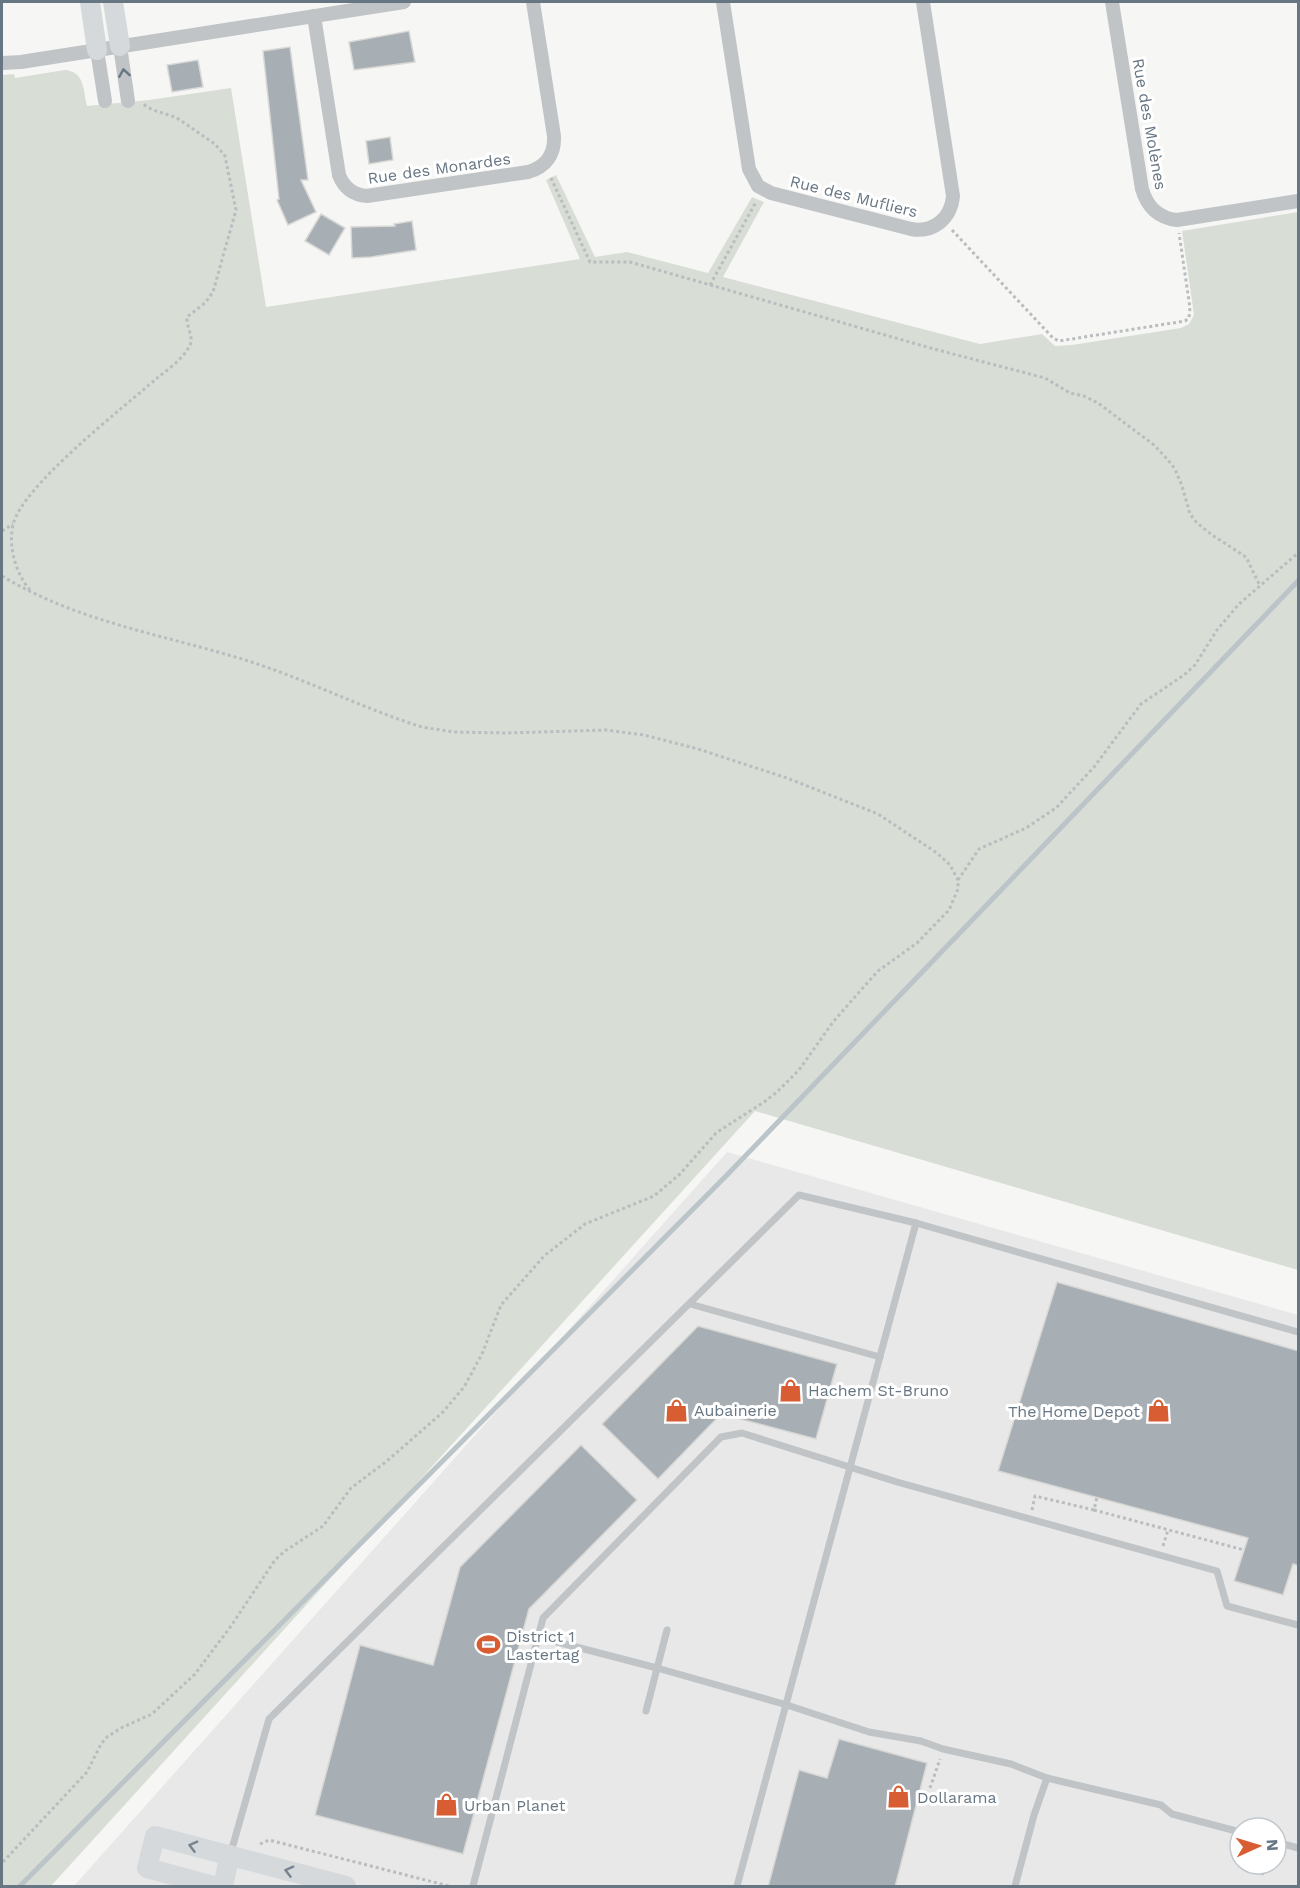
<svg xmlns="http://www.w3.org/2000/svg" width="1300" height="1888" font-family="'Work Sans',sans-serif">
<rect width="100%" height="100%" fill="#f6f7f4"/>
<path fill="#e7e8e7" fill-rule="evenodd" d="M727 1152 1298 1315V1886H74ZM1240 1828H1276V1864H1240Z"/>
<path fill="#d8ddd5" d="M65 70C85 72 83 90 87 106L149 100 231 88 266 307 580 259 546 180 556 175 595 257 627 252 708 273 752 197 764 202 723 277 980 344 1042 334 1055 346 1072 345 1181 328 1189 324 1194 315 1182 231 1298 212V1270L755 1111 51 1886H2V75L14 74 15 78Z"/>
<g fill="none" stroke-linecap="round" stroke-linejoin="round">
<path stroke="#bac4c9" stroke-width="5" d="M20 1886 727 1175 1298 581"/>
</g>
<g fill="#a7afb4" stroke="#d8d8d6" stroke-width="1.5">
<path d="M409 31 415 62 354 70 349 42Z"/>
<path d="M290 47 308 180H301L316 212 288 225 277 200 279 199 263 51Z"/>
<path d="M198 60 203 87 172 92 167 65Z"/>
<path d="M390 137 393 160 369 164 366 141Z"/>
<path d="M321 214 345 228 329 255 305 241Z"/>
<path d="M412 221 416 250 371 257 352 258 351 227 395 226 394 224Z"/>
<path d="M1057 1282 1299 1351V1566L1293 1564 1283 1595 1234 1581 1248 1538 998 1471Z"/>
<path d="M698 1326 837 1364 816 1439 721 1414 658 1479 602 1424Z"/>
<path d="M581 1445 637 1500 529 1609 463 1854 315 1815 360 1645 433 1665 460 1567Z"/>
<path d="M839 1739 927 1763 895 1887H768L799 1770 827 1778Z"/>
</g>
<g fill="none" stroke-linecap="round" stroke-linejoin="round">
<g stroke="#babdbf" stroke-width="3" stroke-dasharray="3 3" stroke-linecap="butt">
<path d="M551 178 590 262H630L934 349 1045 378 1070 393 1084 396 1098 403 1154 445 1168 460 1175 469 1182 486 1190 514 1197 523 1212 535 1246 557 1260 586"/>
<path d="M952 230 1053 338 1059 341 1185 321 1189 318 1190 308 1179 233"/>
<path d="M710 285 756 202"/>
<path d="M2 531 13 524"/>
<path d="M2 576C76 621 160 634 242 659 304 678 361 708 422 727L453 732 507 733 606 730 644 735 698 749 787 778 878 814 937 853 950 865 958 880V889L949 910 917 943 878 971 868 982 833 1022 799 1070 777 1092 764 1102 716 1133 680 1174 654 1196 585 1224 544 1256 501 1305 482 1354 464 1387 443 1412 387 1461 351 1488 323 1526 285 1551 275 1560 231 1626 195 1674 152 1714 121 1728 107 1737 101 1744 87 1772 2 1863"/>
<path d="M30 590C16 574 8 547 13 525 21 487 124 407 156 379 167 370 182 360 189 347 195 338 186 327 187 317L205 303 213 292 236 210 225 156 215 144 180 120C167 112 156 114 143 104"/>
<path d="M958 880 979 849 1026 828 1056 808 1094 767 1141 704 1184 675 1195 665 1217 630 1239 604 1298 553"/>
<path d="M1032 1510 1035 1496 1094 1510 1097 1497"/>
<path d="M1094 1510 1244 1550"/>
<path d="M1163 1546 1168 1530"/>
<path d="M930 1788 940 1759"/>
<path d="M260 1844 269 1840 449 1886"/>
<path d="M1262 1875 1266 1864"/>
</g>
<g stroke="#c0c4c7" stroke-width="7">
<path d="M690 1304 880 1357"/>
<path d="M538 1637 657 1668 787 1705 869 1732 921 1741 943 1749 1011 1764 1047 1778 1161 1805 1172 1814 1240 1832"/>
<path d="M646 1711 667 1630"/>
<path d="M1276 1842 1298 1848"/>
<path d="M231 1852 269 1719 799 1195 916 1223 1298 1332"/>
<path d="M473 1886 543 1618 721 1437 742 1433 897 1482 1217 1571 1227 1606 1298 1625"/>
<path d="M737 1886 916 1223"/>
<path d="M1015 1886 1034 1815 1047 1778"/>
</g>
<g stroke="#c0c4c7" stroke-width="14">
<path d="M723 2 749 169 758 186 771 193 911 229C933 233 951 219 953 196L923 2"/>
<path d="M1112 2 1142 189C1147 207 1159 218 1177 220L1298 201"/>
<path d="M314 16 339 175C344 188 354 195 367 196L528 172C546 167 555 154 554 136L533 2"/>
<path d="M120 46 128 101"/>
<path d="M97 50 105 101"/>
<path d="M2 63 21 62 404 2"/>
</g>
<g stroke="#d5d9dc" stroke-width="20">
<path d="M90 2 97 50"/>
<path d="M113 2 120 46"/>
<path d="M213 1886 147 1868 155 1836 346 1886"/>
<path d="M223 1886 230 1855"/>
</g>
</g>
<defs><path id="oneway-chevron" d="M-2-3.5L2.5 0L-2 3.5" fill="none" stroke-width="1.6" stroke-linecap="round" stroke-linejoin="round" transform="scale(1.5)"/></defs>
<use stroke="#677683" href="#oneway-chevron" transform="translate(124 73) rotate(-99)"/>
<g stroke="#788590">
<use href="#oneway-chevron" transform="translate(193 1846) rotate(-165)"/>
<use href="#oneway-chevron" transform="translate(289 1871) rotate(-165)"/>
</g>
<defs>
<symbol id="shop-bare" viewBox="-9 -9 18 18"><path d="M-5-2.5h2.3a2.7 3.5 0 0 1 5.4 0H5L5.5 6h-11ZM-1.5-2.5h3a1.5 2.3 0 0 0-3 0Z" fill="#d85d32" stroke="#fff" stroke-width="2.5" paint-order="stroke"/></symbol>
<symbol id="stadium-bare" viewBox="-9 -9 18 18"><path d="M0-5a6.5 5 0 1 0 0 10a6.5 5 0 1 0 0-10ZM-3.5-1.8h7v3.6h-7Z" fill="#d85d32" stroke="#fff" stroke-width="2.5" paint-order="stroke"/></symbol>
</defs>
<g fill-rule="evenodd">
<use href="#shop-bare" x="774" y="1374" width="33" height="33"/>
<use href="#shop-bare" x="660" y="1394" width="33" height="33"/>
<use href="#shop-bare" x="1142" y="1394" width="33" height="33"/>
<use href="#stadium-bare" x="472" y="1628" width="33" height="33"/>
<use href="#shop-bare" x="882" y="1780" width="33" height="33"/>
<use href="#shop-bare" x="430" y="1788" width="33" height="33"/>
</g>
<g text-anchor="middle" stroke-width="6" stroke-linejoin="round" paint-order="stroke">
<g font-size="16" fill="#677683" stroke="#fff">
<text transform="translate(1150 124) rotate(80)" y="6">Rue des Molènes</text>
<text transform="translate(439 168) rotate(-8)" y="6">Rue des Monardes</text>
<text transform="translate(854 196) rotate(14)" y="6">Rue des Mufliers</text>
</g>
<g font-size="16" fill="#677683" stroke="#fff" text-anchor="start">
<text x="808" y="1396">Hachem St-Bruno</text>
<text x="694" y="1416">Aubainerie</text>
<text x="1140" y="1417" text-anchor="end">The Home Depot</text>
<text x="506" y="1642">District 1<tspan x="506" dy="18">Lastertag</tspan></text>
<text x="917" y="1803">Dollarama</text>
<text x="464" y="1811">Urban Planet</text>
</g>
</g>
<rect width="1300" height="1888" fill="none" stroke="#677683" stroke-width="6"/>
<g transform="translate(1258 1846) rotate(86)"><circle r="28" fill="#ffffff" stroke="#c2c8cd" stroke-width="1.5"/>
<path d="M0-4.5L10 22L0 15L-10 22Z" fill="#d85d32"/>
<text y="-9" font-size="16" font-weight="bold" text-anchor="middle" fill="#677683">N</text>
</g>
</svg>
